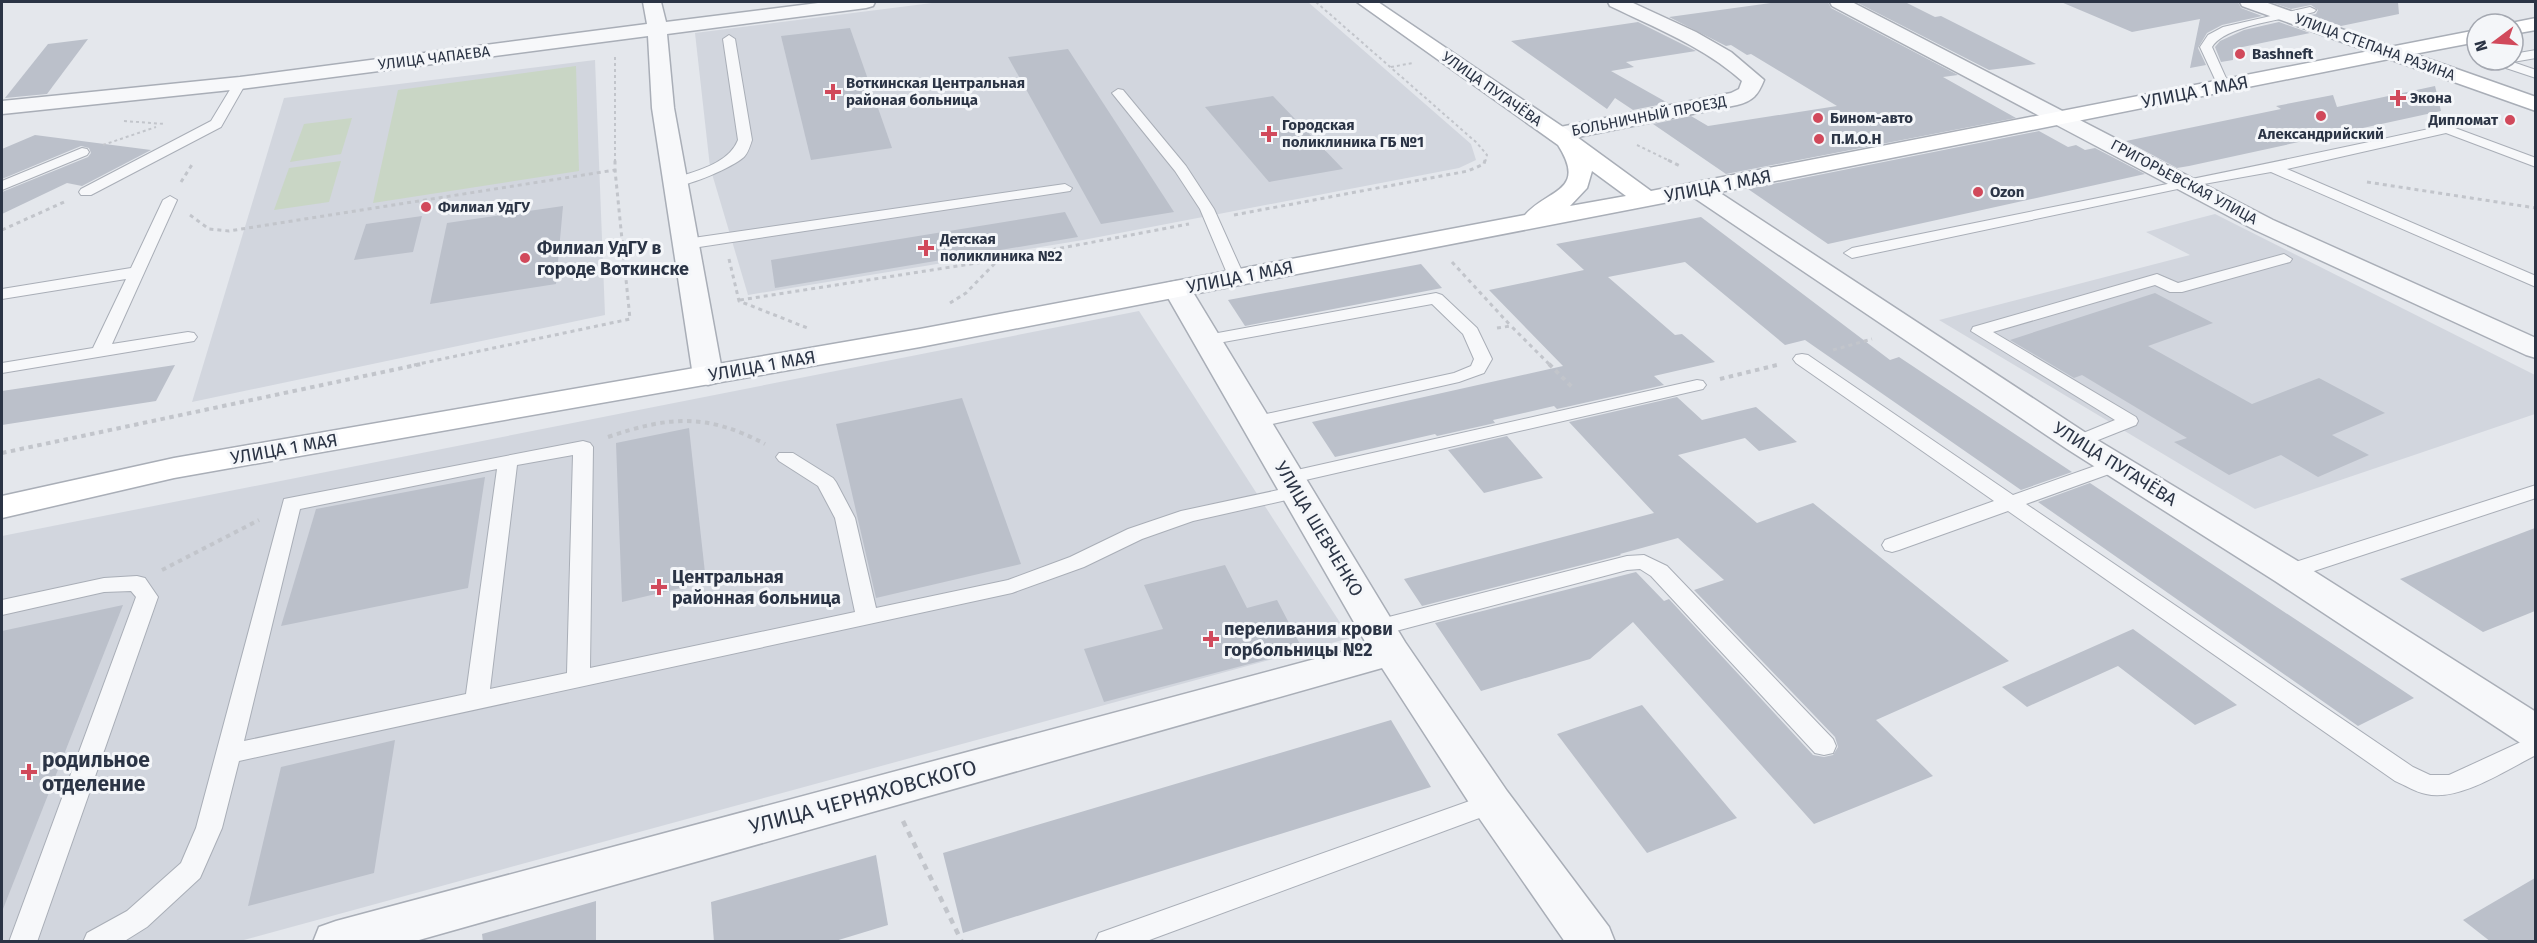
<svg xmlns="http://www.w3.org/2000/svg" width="2537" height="943" font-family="'Fira Sans',sans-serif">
<rect width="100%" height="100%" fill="#e4e7ec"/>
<g fill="#d2d6de">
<path d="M940 2H1308L1471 144 1476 160 1459 168 1083 240 748 295 710 167 695 33Z"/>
<path d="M595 60 605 315 192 402 284 98Z"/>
<path d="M2215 214 2535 375V414L2255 509 1939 320 2190 255 2146 232Z"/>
<path d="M1139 311 1350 638 240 941 2 942V536Z"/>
</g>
<g fill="#c9d6c5">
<path d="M576 66 579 171 373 203 398 90Z"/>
<path d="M352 118 341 154 290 162 304 124Z"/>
<path d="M341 161 329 202 274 210 289 168Z"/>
</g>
<g fill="#bbc0ca">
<path d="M1778 2H1828L1831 8 1958 75 1943 77 2016 118 1726 174 1653 124 1691 116 1708 126 1837 106 1751 54 1747 55 1731 45 1726 46 1669 17Z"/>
<path d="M1856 2H1905L1935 17 1941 16 2036 64 1989 70Z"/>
<path d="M2061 2H2238L2241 8 2262 16 2222 25 2207 33 2198 48 2206 65 2190 68 2200 19 2132 32Z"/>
<path d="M2270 2H2398L2399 14 2341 26 2310 15 2316 14 2318 10 2311 5 2291 9Z"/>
<path d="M1638 22 1696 51 1626 62 1634 67 1611 71 1668 103 1633 110 1615 98 1607 109 1511 41Z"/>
<path d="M2279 22 2310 33 2233 49V60L2221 62 2215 47 2220 41 2244 30Z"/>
<path d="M850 28 892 148 811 160 781 36Z"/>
<path d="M88 39 47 94 5 98 48 44Z"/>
<path d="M1068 49 1174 212 1101 224 1008 57Z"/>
<path d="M2435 86 2441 111 2189 166 2177 168 2126 141 2281 109 2276 106 2333 95 2337 107Z"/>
<path d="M1273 96 1343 169 1269 182 1205 107Z"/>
<path d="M2039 131 2068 147 2076 145 2085 150 2095 148 2145 174 1828 244 1748 189Z"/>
<path d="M35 135 151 150 82 186 67 183 2 214V192L88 157 91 153 89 148 81 146 2 179V149Z"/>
<path d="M563 206 556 284 430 304 447 223Z"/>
<path d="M1065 212 1078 237 775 288 771 260Z"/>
<path d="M422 216 413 252 354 260 366 224Z"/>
<path d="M1701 217 1890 360 1899 357 2072 472 2021 490 1805 340 1785 345 1685 262 1608 277 1675 335 1682 334 1715 362 1654 376 1664 385 1557 409 1554 406 1493 420 1495 423 1437 436 1435 434 1335 457 1312 422 1563 366 1489 290 1584 270 1556 244Z"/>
<path d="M1421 264 1442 288 1245 326 1228 300Z"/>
<path d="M2155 293 2213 323 2148 346 2252 404 2319 378 2385 413 2332 435 2369 455 2318 477 2281 455 2229 475 2174 442 2187 438 2082 375 2074 378 2010 340Z"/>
<path d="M175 365 156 401 2 425V391Z"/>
<path d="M1677 397 1702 420 1756 407 1797 442 1759 451 1745 438 1678 455 1757 523 1813 503 2009 661 1876 720 1933 776 1814 824 1633 622 1590 659 1481 691 1435 623 1636 572 1664 601 1669 599 1813 755 1824 757 1833 755 1838 747 1835 737 1694 590 1724 580 1678 538 1620 554 1621 555 1422 606 1404 579 1654 513 1569 422Z"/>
<path d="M962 398 1021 564 876 598 836 424Z"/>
<path d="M689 428 706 582 622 602 616 443Z"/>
<path d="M1507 436 1543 478 1484 493 1448 450Z"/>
<path d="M485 477 468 588 281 626 316 509Z"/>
<path d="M2090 483 2117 501 2414 698 2358 726 2038 502Z"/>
<path d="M2535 528V611L2483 632 2400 579Z"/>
<path d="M1225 565 1247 608 1277 600 1303 650 1104 702 1084 649 1163 629 1144 585Z"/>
<path d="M123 605 3 909H2V631Z"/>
<path d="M2133 629 2237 705 2195 725 2118 666 2027 707 2002 687Z"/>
<path d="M1642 705 1737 818 1647 853 1557 734Z"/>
<path d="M1391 720 1431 787 963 933 943 853Z"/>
<path d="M395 740 374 873 248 906 281 767Z"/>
<path d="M876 855 888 925 832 942H714L711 902Z"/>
<path d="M2535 878V942H2491L2463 920Z"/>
<path d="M596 901V942H483L482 934Z"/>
</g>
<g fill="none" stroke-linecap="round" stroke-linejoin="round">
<defs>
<g id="service">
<path d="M2310 7 2316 10 2314 12C2288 19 2225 25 2212 47L2230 87 2224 91 2220 90 2200 47 2208 35 2223 27Z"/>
<path d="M729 35 735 39 752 140C750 146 748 153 744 157 733 167 684 189 670 186L668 183 670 180C694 171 728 165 738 140L723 39Z"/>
<path d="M2536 50V58L2513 62 2508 60H2513V54Z"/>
<path d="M2493 60H2507L2536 70V78L2494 64Z"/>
<path d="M240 79 246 83 221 127 91 195H81L79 192 81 189 211 121 234 83Z"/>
<path d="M1118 89 1123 90 1186 166 1214 209 1245 278 1243 281 1237 283 1229 278 1200 209 1175 171 1112 93Z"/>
<path d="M2447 125 2536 158V167L2446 133 2287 169 2536 276V287L2271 172 2187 187 1852 258 1844 253 1852 248C2050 207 2249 169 2447 125Z"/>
<path d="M82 148 87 149 89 152 87 155 2 190V181Z"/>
<path d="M1065 184 1072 188 1070 191 686 249 678 244 686 239Z"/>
<path d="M170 196 177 200 112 344 188 332 194 333 197 337 194 341 2 373V363L93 348 126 279 2 299V289L131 268 163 200Z"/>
<path d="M2284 254 2292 259 2290 262 2182 292H2170L2155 285 1993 332 2136 417 2138 421 2136 425 2078 448 2071 446 2069 442 2071 438 2115 420 1971 331 1973 327 2157 274 2178 283Z"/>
<path d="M1436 293 1442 295 1477 328 1492 359 1484 373 1459 382 1255 428 1248 426 1246 422 1248 418 1454 373 1471 366 1474 359 1463 334 1432 304 1207 345 1201 344 1198 340 1201 336 1207 335Z"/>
<path d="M1802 354 1808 355 2013 495 2109 461H2123L2126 465 2123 469 2026 504 2413 767 2430 775H2449L2536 735V755C2506 770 2459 802 2426 794 2415 792 2405 785 2395 781L2008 511 1899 550 1892 552 1885 550 1882 545 1885 540 1994 501 1796 363 1793 359 1796 355Z"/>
<path d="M1697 380 1703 381 1706 385 1703 389 1288 484 1281 482 1278 478 1281 474 1288 472Z"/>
<path d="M583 441 590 443 593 447 590 668 855 612 835 518 818 486 779 461 776 457 779 453H793L833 478 836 482 855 518 876 608 1008 580 1070 557 1128 529 1181 511 1297 486 1304 488 1307 492 1304 496 1193 521 1142 539 1084 567 1012 593 239 761 222 828 200 878 147 927 123 942H83L87 933 127 911 181 863 196 828 284 499ZM573 455 567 673 490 689 517 465ZM497 469 466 694 244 741 300 509Z"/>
<path d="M2536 485V498L2296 577 2288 579 2280 577 2277 572 2280 567Z"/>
<path d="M1644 555 1667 566 1833 739 1836 746 1833 753 1824 755 1815 753 1651 576 1640 569 1627 570 1377 636 1369 634 1366 628 1369 622 1377 620 1627 556Z"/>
<path d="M137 576 145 578 158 597 37 942H9L136 597 131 591 104 592 2 615V600L104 578Z"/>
<path d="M1492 793 1501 796 1505 803 1501 810 1144 942H1095L1099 933Z"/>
</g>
<g id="minor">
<path d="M643 2H661L666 22 826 2H875L873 6 866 8 667 34 674 108 723 376 719 382 708 385 697 382 693 376 652 108 648 36 240 89 2 114V101L240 77 647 24Z"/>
<path d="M1608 2H1631L1696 32 1731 52 1764 80C1758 95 1753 101 1737 105L1558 141 1550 139 1547 134 1550 129 1731 93 1739 89 1742 81C1704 47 1656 28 1610 6Z"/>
<path d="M1830 2H1852L2273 220 2536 338V358L2526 355 2255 230 1832 6Z"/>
<path d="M2240 2H2265L2398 49 2401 53 2398 57H2384L2242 6Z"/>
<path d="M1699 183 1708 185 2089 435 2301 563 2536 712V748L2522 744 2275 581 2067 449 1690 195 1687 190 1690 185Z"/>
<path d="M1177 281 1187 283 1191 289 1405 642 1507 791 1609 927 1615 942H1565L1477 815 1382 668 412 942H313L319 927 336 921 1367 645 1163 289 1167 283Z"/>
</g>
<g id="secondary">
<path d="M1357 2H1378L1566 129 1651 191 2477 30V42L2414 54 2536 97V111L2389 59 1715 193 920 347 174 478 2 518V496L174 458 920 329 1525 215C1547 189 1588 192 1558 145ZM1592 171 1626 196 1570 206 1587 188Z"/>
<path d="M2536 18V30L2513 34V24H2506Z"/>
</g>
</defs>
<use href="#service" stroke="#a9aeb7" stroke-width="2"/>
<use href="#minor" stroke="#a9aeb7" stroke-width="3"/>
<use href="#secondary" stroke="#a9aeb7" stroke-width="3"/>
<g stroke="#c2c5cb" stroke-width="2" stroke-dasharray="3 3" stroke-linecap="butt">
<path d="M1316 2 1477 143 1487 155 1485 162"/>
<path d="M615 57V162"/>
<path d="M1391 67 1413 63"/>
<path d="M124 121 165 124"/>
<path d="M103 145 156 127"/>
<path d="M1637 145 1672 162"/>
</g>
<g stroke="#c2c5cb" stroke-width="3" stroke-dasharray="4 4" stroke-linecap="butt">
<path d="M1668 160 1682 167"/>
<path d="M181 182 193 163"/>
<path d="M2367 182 2536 208"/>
<path d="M190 215 209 229 229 231 615 170V160"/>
<path d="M1234 215 1468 171 1484 164 1485 160"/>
<path d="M2 230 64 202"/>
<path d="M729 259 739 301 810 329"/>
<path d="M1452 262 1510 325"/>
<path d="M740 300 996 260"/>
<path d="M950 303 966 293 998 260 1189 224"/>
<path d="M1497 328 1511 326 1550 365"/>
<path d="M1833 350 1872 339"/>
<path d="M414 365 630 319 615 170"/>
</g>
<g stroke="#c2c5cb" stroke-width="4" stroke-dasharray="4.5 4.5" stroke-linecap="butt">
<path d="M1549 364 1574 389"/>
<path d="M1720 379 1777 365"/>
<path d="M608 437C670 416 706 413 765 444"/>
<path d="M2 453 421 364"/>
<path d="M162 570 259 520"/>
</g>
<path stroke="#c2c5cb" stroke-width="4.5" stroke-dasharray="6 6" stroke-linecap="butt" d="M903 821 962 942"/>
<use href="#service" fill="#f7f8fa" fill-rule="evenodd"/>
<use href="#minor" fill="#f7f8fa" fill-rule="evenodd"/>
<use href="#secondary" fill="#fff" fill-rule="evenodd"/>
</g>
<g fill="#d1495b" stroke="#f4f6f9" stroke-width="2">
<circle cx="2240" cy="54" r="6"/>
<path d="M830 83h6v6h6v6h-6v6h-6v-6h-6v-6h6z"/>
<path d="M2395 89h6v6h6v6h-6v6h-6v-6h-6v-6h6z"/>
<circle cx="2321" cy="116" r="6"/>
<circle cx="1818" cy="118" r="6"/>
<circle cx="2510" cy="120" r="6"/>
<path d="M1266 125h6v6h6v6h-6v6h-6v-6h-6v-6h6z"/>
<circle cx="1819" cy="139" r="6"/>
<circle cx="1978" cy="192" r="6"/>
<circle cx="426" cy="207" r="6"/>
<path d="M923 239h6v6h6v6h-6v6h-6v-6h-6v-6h6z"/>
<circle cx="525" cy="258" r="6"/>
<path d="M656 578h6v6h6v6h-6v6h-6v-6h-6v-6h6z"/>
<path d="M1208 630h6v6h6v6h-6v6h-6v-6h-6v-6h6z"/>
<path d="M26 763h6v6h6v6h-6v6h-6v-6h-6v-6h6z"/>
</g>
<g text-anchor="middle" stroke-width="6" stroke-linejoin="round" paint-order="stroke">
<g font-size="15" fill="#2b3445" stroke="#f4f6f9">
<text transform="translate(2375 47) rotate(20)" y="5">УЛИЦА СТЕПАНА РАЗИНА</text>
<text transform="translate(434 58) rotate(-7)" y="5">УЛИЦА ЧАПАЕВА</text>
<text transform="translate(1492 89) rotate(35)" y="5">УЛИЦА ПУГАЧЁВА</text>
<text transform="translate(1649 116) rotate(-11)" y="5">БОЛЬНИЧНЫЙ ПРОЕЗД</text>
<text transform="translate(2184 182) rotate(28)" y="5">ГРИГОРЬЕВСКАЯ УЛИЦА</text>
</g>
<g font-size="15" font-weight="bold" fill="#2b3445" stroke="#f4f6f9" text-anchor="start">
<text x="2252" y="59">Bashneft</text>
<text x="846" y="88">Воткинская Центральная<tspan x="846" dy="17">районая больница</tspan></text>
<text x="2410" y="103">Экона</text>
<text x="1830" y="123">Бином-авто</text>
<text x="2498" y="125" text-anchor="end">Дипломат</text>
<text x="1282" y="130">Городская<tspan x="1282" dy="17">поликлиника ГБ №1</tspan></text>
<text x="2321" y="139" text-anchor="middle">Александрийский</text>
<text x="1831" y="144">П.И.О.Н</text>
<text x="1990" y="197">Ozon</text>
<text x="438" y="212">Филиал УдГУ</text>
<text x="940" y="244">Детская<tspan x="940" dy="17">поликлиника №2</tspan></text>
</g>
<g font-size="18" fill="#2b3445" stroke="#f4f6f9">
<text transform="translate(2195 92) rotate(-11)" y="6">УЛИЦА 1 МАЯ</text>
<text transform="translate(1718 186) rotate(-11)" y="6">УЛИЦА 1 МАЯ</text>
<text transform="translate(1240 277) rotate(-11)" y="6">УЛИЦА 1 МАЯ</text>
<text transform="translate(762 366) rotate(-10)" y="6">УЛИЦА 1 МАЯ</text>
<text transform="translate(284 449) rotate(-10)" y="6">УЛИЦА 1 МАЯ</text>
<text transform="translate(2115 464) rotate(32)" y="6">УЛИЦА ПУГАЧЁВА</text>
<text transform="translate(1319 529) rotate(59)" y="6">УЛИЦА ШЕВЧЕНКО</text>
</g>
<g font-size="18" font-weight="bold" fill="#2b3445" stroke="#f4f6f9" text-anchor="start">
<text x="537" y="254">Филиал УдГУ в<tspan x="537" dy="21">городе Воткинске</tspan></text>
<text x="672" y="583">Центральная<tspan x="672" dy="21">районная больница</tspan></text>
<text x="1224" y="635">переливания крови<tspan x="1224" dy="21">горбольницы №2</tspan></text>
</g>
<g font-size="21" font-weight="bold" fill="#2b3445" stroke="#f4f6f9" text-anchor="start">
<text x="42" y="767">родильное<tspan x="42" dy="24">отделение</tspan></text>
</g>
<g font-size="21" fill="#2b3445" stroke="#f4f6f9">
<text transform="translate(863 797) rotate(-15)" y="7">УЛИЦА ЧЕРНЯХОВСКОГО</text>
</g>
</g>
<rect width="2537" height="943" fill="none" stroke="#2b3445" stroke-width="6"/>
<g transform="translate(2495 42) rotate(254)"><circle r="28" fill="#f4f6f9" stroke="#a4a8b1" stroke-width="1.5"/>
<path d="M0-4.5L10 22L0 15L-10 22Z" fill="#d1495b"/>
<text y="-9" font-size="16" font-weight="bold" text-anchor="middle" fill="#2b3445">N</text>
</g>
</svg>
